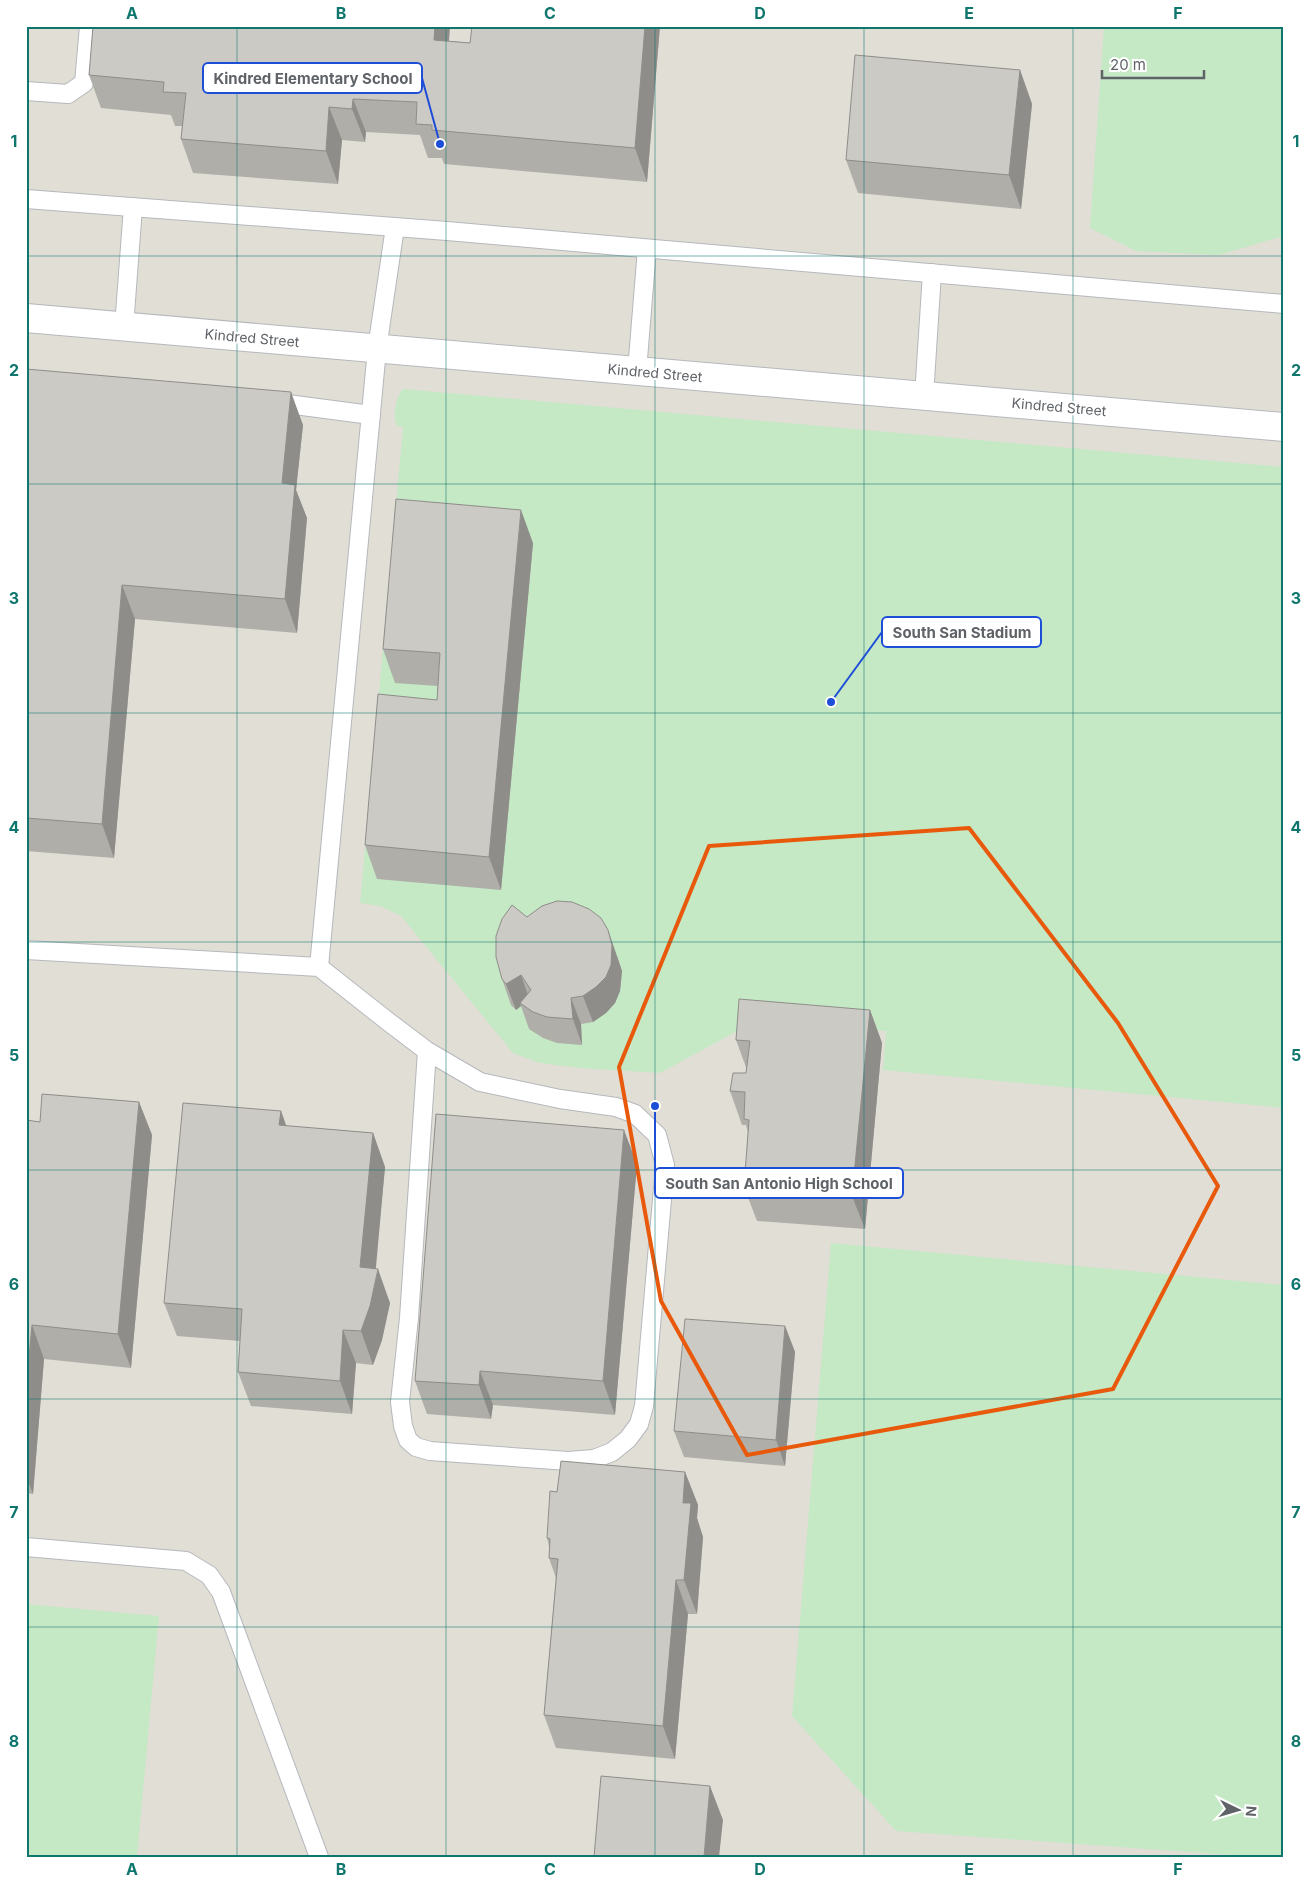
<svg xmlns="http://www.w3.org/2000/svg" width="1310" height="1883" font-family="Inter,sans-serif">
<rect width="100%" height="100%" fill="#f1efe8"/>
<rect fill="#e1ded6" x="26" y="26" width="1258" height="1831"/>
<g fill="#c5e8c5">
<path d="M1104 26H1284V236L1218 255 1136 251 1090 228Z"/>
<path d="M403 389 1284 467V1108L883 1070 886 1031 756 1021 660 1073 580 1068 540 1063 513 1053 401 916 380 906 360 903 403 427 397 426C392 417 396 396 403 389Z"/>
<path d="M831 1243 1284 1285V1857H1258L896 1831 792 1716Z"/>
<path d="M26 1604 159 1616 137 1857H45L26 1855Z"/>
</g>
<g fill="none" stroke-linecap="round" stroke-linejoin="round">
<defs>
<g id="service">
<path d="M26 91 68 94 84 83 89 26"/>
<path d="M26 199 447 231 1284 304"/>
<path d="M124 327 133 207"/>
<path d="M637 371 647 249"/>
<path d="M924 396 932 273"/>
<path d="M272 402 371 415"/>
<path d="M26 950 319 967 390 1023 427 1051 480 1082 560 1099 616 1107 635 1114 657 1135 665 1165 644 1406 639 1424 628 1439 612 1452 594 1459 568 1461 430 1451 416 1447 408 1440 403 1426 400 1402 409 1318 427 1051"/>
<path d="M319 967 377 349 395 227"/>
<path d="M26 1547 186 1561 209 1575 221 1592 319 1857"/>
</g>
<path id="minor" d="M26 318 1284 427"/>
</defs>
<use href="#service" stroke="#b5b8bc" stroke-width="20"/>
<use href="#minor" stroke="#b5b8bc" stroke-width="30"/>
<use href="#service" stroke="#fff" stroke-width="18"/>
<use href="#minor" stroke="#fff" stroke-width="28"/>
</g>
<g fill="#afaea9">
<path d="M93 26H450L449 41 470 43 660 26 647 182 444 164 442 158H428L420 135 366 132 365 142 342 140 338 184 193 173 181 139 182 126H175L171 115 101 108 89 75Z"/>
<path d="M1020 70 1032 104 1021 209 858 193 846 160Z"/>
<path d="M26 369 303 425 296 490 307 518 297 633 135 619 114 858 26 851Z"/>
<path d="M533 543 501 890 377 879 365 845 437 700 438 686 395 683 383 649Z"/>
<path d="M527 917 617 956 622 971 620 991 615 1003 606 1013 593 1022 581 1024 582 1045 557 1043 543 1038 529 1029 521 1006 516 1010 511 1005 502 979Z"/>
<path d="M870 1010 882 1043 865 1229 757 1221 744 1187 748 1132 746 1125H742L730 1091 746 1073 747 1070 736 1040Z"/>
<path d="M139 1102 152 1135 131 1368 44 1359 33 1494 26 1493V1120L40 1122Z"/>
<path d="M281 1111 286 1126 373 1133 385 1167 375 1269 390 1303 382 1340 373 1365 356 1363 352 1414 251 1406 238 1372 240 1341 177 1336 164 1303Z"/>
<path d="M637 1164 615 1415 493 1405 491 1419 427 1414 415 1381Z"/>
<path d="M785 1326 795 1352 785 1466 684 1457 674 1431Z"/>
<path d="M685 1472 698 1505 697 1518 703 1537 697 1614H688L675 1759 556 1748 544 1715 556 1578 549 1558V1546L547 1538 557 1492Z"/>
</g>
<g fill="#8f8d8a">
<path d="M435 26H450L446 74 434 40Z"/>
<path d="M645 26H660L647 182 635 148Z"/>
<path d="M1020 70 1032 104 1021 209 1009 175Z"/>
<path d="M353 99 366 132 365 142 352 109Z"/>
<path d="M329 107 342 140 338 184 326 151Z"/>
<path d="M291 392 303 425 296 490 307 518 297 633 285 599 282 483Z"/>
<path d="M521 510 533 543 501 890 489 857Z"/>
<path d="M122 585 135 619 114 858 102 824Z"/>
<path d="M608 930 617 956 622 971 620 991 615 1003 606 1013 593 1022 583 996Z"/>
<path d="M521 975 530 1001 520 1003 521 1006 516 1010 506 984Z"/>
<path d="M571 998 581 1024 582 1045 573 1019Z"/>
<path d="M870 1010 882 1043 865 1229 852 1196Z"/>
<path d="M139 1102 152 1135 131 1368 118 1334Z"/>
<path d="M281 1111 293 1145 279 1125Z"/>
<path d="M624 1130 637 1164 615 1415 603 1381Z"/>
<path d="M373 1133 385 1167 374 1289 378 1269 390 1303 382 1340 373 1365 361 1331 360 1267Z"/>
<path d="M32 1325 44 1359 33 1494 26 1476V1389Z"/>
<path d="M785 1326 795 1352 785 1466 776 1440Z"/>
<path d="M343 1330 356 1363 352 1414 340 1381Z"/>
<path d="M480 1371 493 1405 491 1419 479 1385Z"/>
<path d="M685 1472 698 1505 697 1518 703 1537 697 1614 684 1580 683 1503Z"/>
<path d="M676 1580 688 1614 675 1759 663 1726Z"/>
<path d="M710 1786 723 1820 719 1857H704Z"/>
</g>
<g fill="#cccac5" stroke="#8f8d8a">
<path d="M93 26H435L434 40 470 43 472 26H645L635 148 432 130V125L416 124 417 102 353 99 352 109 329 107 326 151 181 139 186 93 163 92 164 82 89 75Z"/>
<path d="M855 55 1020 70 1009 175 846 160Z"/>
<path d="M26 369 291 392 282 483 295 485 285 599 122 585 102 824 26 818Z"/>
<path d="M396 499 521 510 489 857 365 845 378 694 437 700 440 653 383 649Z"/>
<path d="M557 901 572 902 589 909 601 918 608 930 612 945 611 965 606 977 596 987 583 996 571 998 573 1019 547 1017 533 1012 520 1003 531 990 521 975 506 984 502 979 496 957V936L502 919 512 905 527 917 542 906Z"/>
<path d="M739 999 870 1010 852 1196 744 1187 749 1120 744 1119 745 1092 730 1091 733 1073H746L750 1041 736 1040Z"/>
<path d="M42 1094 139 1102 118 1334 32 1325 26 1389V1120L40 1122Z"/>
<path d="M183 1103 281 1111 279 1125 373 1133 360 1267 378 1269 370 1306 361 1331 343 1330 340 1381 238 1372 242 1309 164 1303Z"/>
<path d="M436 1114 624 1130 603 1381 480 1371 479 1385 415 1381Z"/>
<path d="M685 1319 785 1326 776 1440 674 1431Z"/>
<path d="M561 1461 685 1472 683 1503H691L684 1580H676L663 1726 544 1715 558 1559 549 1558 550 1539 547 1538 550 1491 557 1492Z"/>
<path d="M601 1776 710 1786 704 1857H594Z"/>
</g>
<path fill="none" stroke="#e8590c" stroke-width="4" stroke-linejoin="round" d="M969 828 1118 1023 1218 1186 1113 1389 747 1455 661 1301 619 1067 709 846Z"/>
<path fill="none" stroke="#0f766e" stroke-width="1" stroke-opacity="0.55" d="M237 26V1857M446 26V1857M655 26V1857M864 26V1857M1073 26V1857M26 256H1284M26 484H1284M26 713H1284M26 942H1284M26 1170H1284M26 1399H1284M26 1627H1284"/>
<g text-anchor="middle" stroke-width="4" stroke-linejoin="round" paint-order="stroke">
<g font-size="14" fill="#5f6368" stroke="#fff">
<text transform="translate(252 338) rotate(5)" y="5">Kindred Street</text>
<text transform="translate(655 373) rotate(5)" y="5">Kindred Street</text>
<text transform="translate(1059 407) rotate(5)" y="5">Kindred Street</text>
</g>
</g>
<path fill="none" stroke="#1d4ed8" stroke-width="2" d="M440 144L422 78M831 702L882 632M655 1106L655 1183"/>
<g fill="#1d4ed8" stroke="#fff" stroke-width="2">
<circle cx="440" cy="144" r="5"/>
<circle cx="831" cy="702" r="5"/>
<circle cx="655" cy="1106" r="5"/>
</g>
<g fill="#fff" stroke="#1d4ed8" stroke-width="2">
<rect x="203" y="63" width="219" height="30" rx="5"/>
<rect x="882" y="617" width="159" height="30" rx="5"/>
<rect x="655" y="1168" width="248" height="30" rx="5"/>
</g>
<g font-size="15" text-anchor="middle" font-weight="bold" fill="#5f6368">
<text x="313" y="84">Kindred Elementary School</text>
<text x="962" y="638">South San Stadium</text>
<text x="779" y="1189">South San Antonio High School</text>
</g>
<rect width="1310" height="1883" fill="none" stroke="#ffffff" stroke-width="55"/>
<g transform="translate(1238 1810) rotate(95)" stroke="#ffffff" stroke-width="4" paint-order="stroke">
<path d="M0-4L9 19L0 12L-9 19Z" fill="#5f6368"/>
<text y="-8" font-size="14" font-weight="bold" text-anchor="middle" fill="#5f6368">N</text>
</g>
<path d="M1102 70v8h102v-8" fill="none" stroke="#5f6368" stroke-width="2.5"/>
<text x="1110" y="70" font-size="15" fill="#5f6368" stroke="#ffffff" stroke-width="4" paint-order="stroke">20 m</text>
<rect x="28" y="28" width="1254" height="1828" fill="none" stroke="#0f766e" stroke-width="2"/>
<g font-size="16" text-anchor="middle" font-weight="bold" fill="#0f766e">
<text x="132" y="19">A</text>
<text x="341" y="19">B</text>
<text x="550" y="19">C</text>
<text x="760" y="19">D</text>
<text x="969" y="19">E</text>
<text x="1178" y="19">F</text>
<text x="14" y="147">1</text>
<text x="1296" y="147">1</text>
<text x="14" y="376">2</text>
<text x="1296" y="376">2</text>
<text x="14" y="604">3</text>
<text x="1296" y="604">3</text>
<text x="14" y="833">4</text>
<text x="1296" y="833">4</text>
<text x="14" y="1061">5</text>
<text x="1296" y="1061">5</text>
<text x="14" y="1290">6</text>
<text x="1296" y="1290">6</text>
<text x="14" y="1518">7</text>
<text x="1296" y="1518">7</text>
<text x="14" y="1747">8</text>
<text x="1296" y="1747">8</text>
<text x="132" y="1875">A</text>
<text x="341" y="1875">B</text>
<text x="550" y="1875">C</text>
<text x="760" y="1875">D</text>
<text x="969" y="1875">E</text>
<text x="1178" y="1875">F</text>
</g>
</svg>
